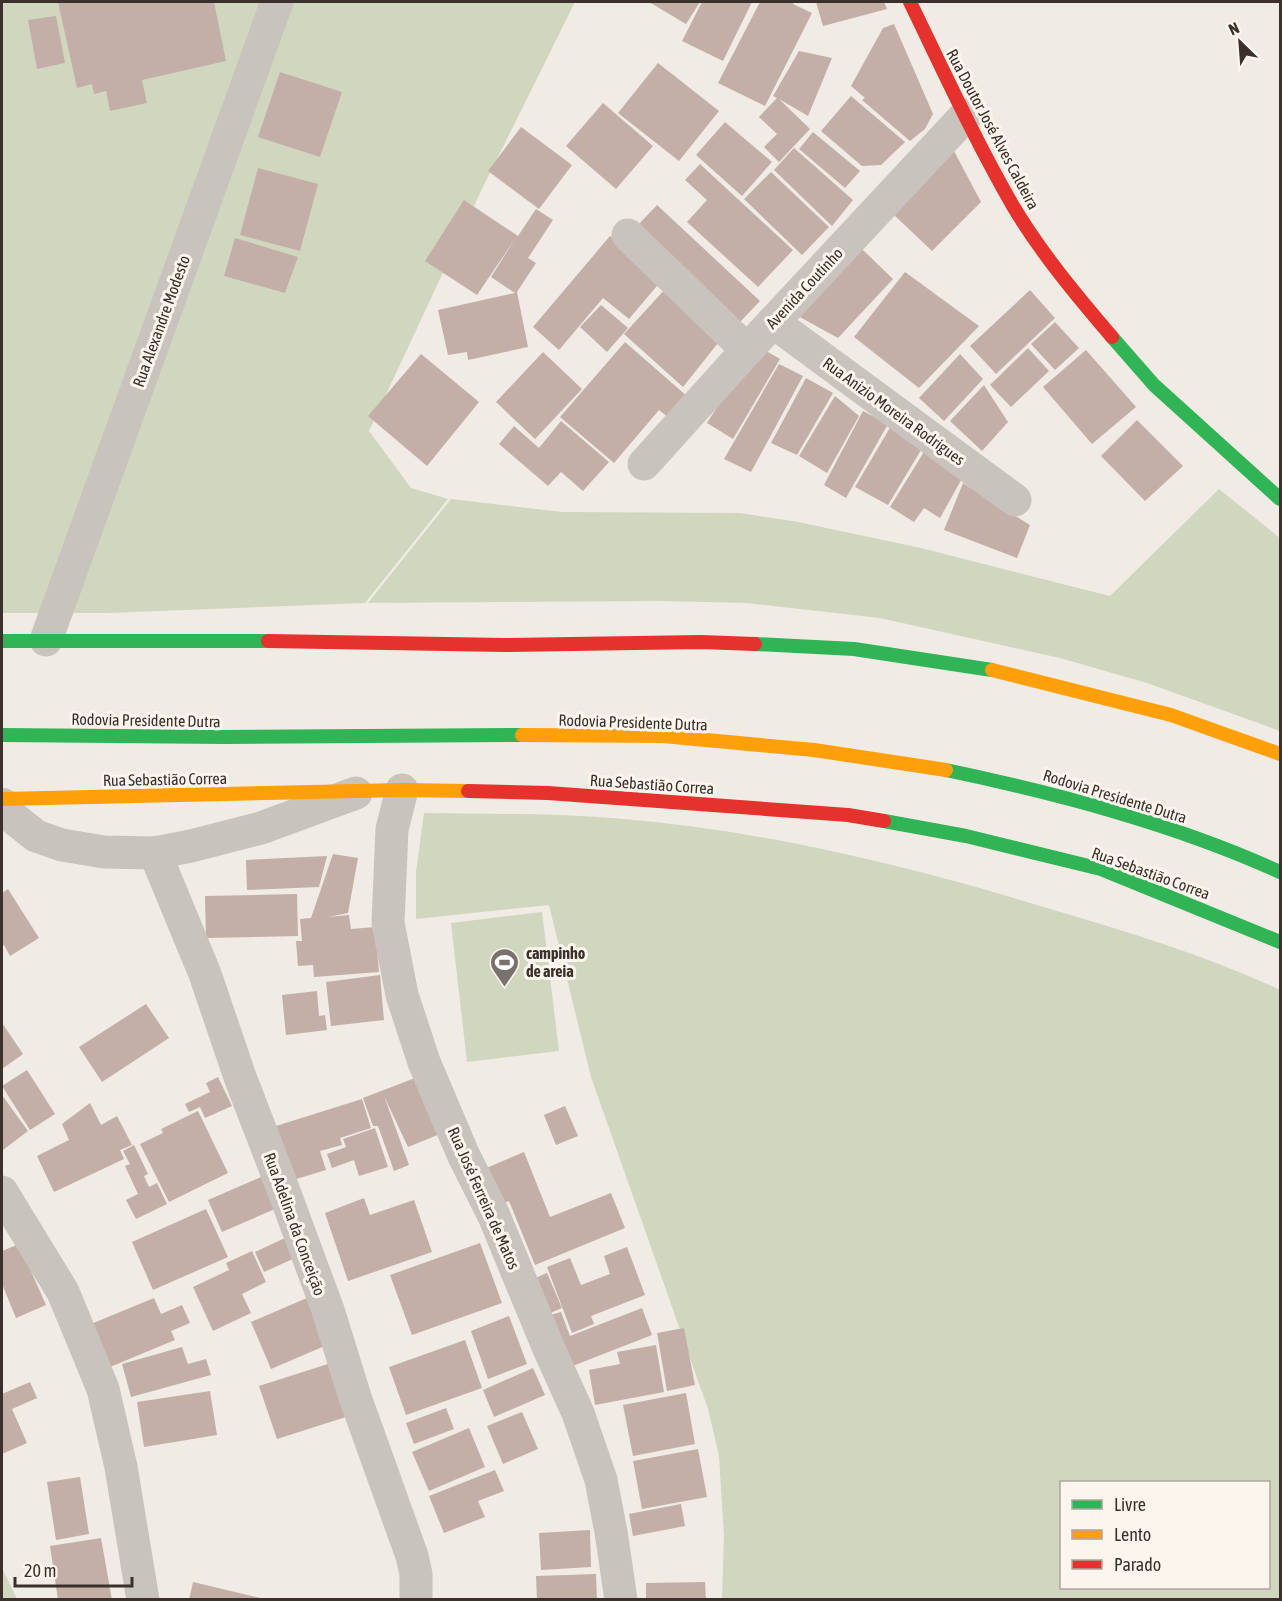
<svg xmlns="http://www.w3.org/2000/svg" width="1282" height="1601" font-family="'Asap Condensed',sans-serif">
<rect width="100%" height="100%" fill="#f0ebe5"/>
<g fill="#d1d6bf" fill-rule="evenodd">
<path d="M2 2H575L481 191 369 431 411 488 448 499 365 603 108 613H2Z"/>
<path d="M1219 489 1280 538V731L1147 683 1060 658 880 618 746 603 660 601 368 603 451 499 562 512 740 513 798 522 921 548 1110 596Z"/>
<path d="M424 813C491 814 558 813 624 819 768 831 916 868 1054 910 1131 933 1208 956 1280 990V1599H722L724 1536 719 1456 708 1409 591 1077 549 905 416 919V872ZM1062 1482H1268V1588H1062Z"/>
<path d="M542 912 559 1051 467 1062 451 923Z"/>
<path d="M2 1568 17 1599H2Z"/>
</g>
<g fill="#c3afa7">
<path d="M58 2H214L226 61 142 80 147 103 110 111 106 91 94 94 92 84 77 88Z"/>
<path d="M649 2H700L686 24Z"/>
<path d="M702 2H752L723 61 682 41Z"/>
<path d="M760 2H794L793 4 812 13 765 106 718 83Z"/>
<path d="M816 2H884L887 9 823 26Z"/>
<path d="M56 16 65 63 37 69 28 20Z"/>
<path d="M894 24 933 114 925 129 910 141 862 100 865 98 851 86 883 28Z"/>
<path d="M799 51 832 58 808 116 779 99 810 129 779 162 764 147 777 134 759 117 777 98 773 96Z"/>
<path d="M658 63 719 111 679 161 618 113Z"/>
<path d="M280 72 342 92 320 157 258 137Z"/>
<path d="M851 96 905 142 881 165 862 166 821 131Z"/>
<path d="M603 103 653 146 616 189 566 146Z"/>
<path d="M725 122 772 162 742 196 696 155Z"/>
<path d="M521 127 572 165 539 209 488 171Z"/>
<path d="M813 132 860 171 845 188 799 149Z"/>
<path d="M794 148 853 200 832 226 774 170Z"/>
<path d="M954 151 981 202 932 251 893 214Z"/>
<path d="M700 164 793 250 758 287 687 222 707 200 685 180Z"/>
<path d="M258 168 318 184 300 251 240 235Z"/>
<path d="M771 172 829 227 802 255 744 199Z"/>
<path d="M464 200 518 236 536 209 553 220 528 258 536 263 517 292 528 347 468 360 467 352 448 355 438 310 515 293 491 277 515 239 477 295 425 261Z"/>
<path d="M657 205 760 301 739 323 637 226Z"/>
<path d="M610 236 662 280 629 319 603 298 559 350 533 327Z"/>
<path d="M235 238 298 257 285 293 224 276Z"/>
<path d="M862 249 893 279 838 338 798 316Z"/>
<path d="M905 272 979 326 919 388 854 337Z"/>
<path d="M667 287 722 338 683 387 624 334Z"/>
<path d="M1030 290 1055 318 996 374 970 346Z"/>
<path d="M601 305 628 328 607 352 580 327Z"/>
<path d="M1055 322 1079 348 1055 370 1031 344Z"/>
<path d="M625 342 688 397 669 418 659 410 614 463 560 417Z"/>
<path d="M756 345 780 359 733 439 707 423Z"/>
<path d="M1028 348 1049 371 1011 407 990 385Z"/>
<path d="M1086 350 1136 407 1092 444 1043 387Z"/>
<path d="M543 352 582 389 535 439 496 402Z"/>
<path d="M421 354 479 402 427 466 368 416Z"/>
<path d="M960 354 983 379 944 421 919 398Z"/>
<path d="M779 364 803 376 751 472 724 459Z"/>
<path d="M806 378 833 393 797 455 771 443Z"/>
<path d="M984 385 1008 422 982 451 950 421Z"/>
<path d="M835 396 859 416 827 473 799 456Z"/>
<path d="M863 411 888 424 846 498 824 485Z"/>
<path d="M1137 420 1183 466 1145 501 1101 456Z"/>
<path d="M561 421 609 462 583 491 561 472 548 486 499 444 514 426 539 448Z"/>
<path d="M891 426 924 445 888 505 855 487Z"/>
<path d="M927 447 964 475 940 518 924 508 914 522 890 507Z"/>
<path d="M963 483 1030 525 1017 558 944 530Z"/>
<path d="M333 854 358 858 348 913 328 917 349 915 351 929 375 927 379 972 314 977 313 965 298 966 296 941H302L300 919 311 918Z"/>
<path d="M327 856 319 887 247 890 246 860Z"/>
<path d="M8 889 39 938 10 956 4 945 2 947V893Z"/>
<path d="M297 894 298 936 206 938 205 896Z"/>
<path d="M380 975 384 1020 331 1026 326 982Z"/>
<path d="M317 991 319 1016 325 1015 327 1030 286 1035 282 995Z"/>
<path d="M146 1004 169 1038 102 1082 79 1047Z"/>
<path d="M2 1023 23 1054 2 1069Z"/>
<path d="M27 1070 55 1114 30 1130 2 1086Z"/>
<path d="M218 1077 232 1106 205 1118 200 1107 189 1112 185 1104 210 1092 206 1083Z"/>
<path d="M415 1078 440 1134 408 1147 384 1096 409 1165 394 1171 378 1126H373L363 1098Z"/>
<path d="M2 1095 28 1131 3 1150 2 1148Z"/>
<path d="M362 1099 371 1128 340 1138 342 1145 320 1151 326 1170 293 1180 276 1126Z"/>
<path d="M90 1103 101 1125 117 1116 132 1145 120 1150 124 1159 54 1192 37 1156 69 1140 62 1124Z"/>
<path d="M565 1106 578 1136 556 1145 544 1115Z"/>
<path d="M198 1111 228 1173 169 1202 140 1144 163 1133 161 1129Z"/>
<path d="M375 1128 388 1167 359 1176 354 1160 332 1168 327 1154 346 1147 343 1139Z"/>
<path d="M134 1145 148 1174 144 1176 149 1187 157 1183 167 1204 136 1219 126 1200 138 1194 125 1166 130 1164 123 1151Z"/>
<path d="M524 1152 550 1217 611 1193 625 1228 535 1265 509 1201 499 1205 484 1169Z"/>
<path d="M261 1177 275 1209 222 1232 208 1200Z"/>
<path d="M364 1198 370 1215 414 1200 432 1252 348 1281 325 1213Z"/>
<path d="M206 1209 228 1257 153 1290 132 1242Z"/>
<path d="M285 1238 295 1258 264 1272 255 1252Z"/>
<path d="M480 1243 502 1303 412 1335 390 1275Z"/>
<path d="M19 1244 46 1305 16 1318 2 1284V1251Z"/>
<path d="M627 1247 645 1295 591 1316 594 1324 572 1333 547 1267 570 1258 581 1285 610 1274 604 1256Z"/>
<path d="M252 1251 266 1282 242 1294 251 1313 213 1331 193 1287 229 1270 226 1263Z"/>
<path d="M547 1273 562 1308 548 1314 533 1279Z"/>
<path d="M154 1298 161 1314 182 1305 190 1323 171 1331 175 1340 110 1367 91 1324Z"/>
<path d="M307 1298 327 1345 271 1369 251 1322Z"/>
<path d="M642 1308 652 1335 570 1367 550 1315 561 1312 570 1336Z"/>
<path d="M509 1316 527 1364 488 1379 471 1331Z"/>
<path d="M684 1328 695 1385 667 1391 657 1333Z"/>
<path d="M465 1340 482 1388 406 1415 389 1367Z"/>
<path d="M656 1345 664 1392 595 1405 589 1370 620 1364 617 1352Z"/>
<path d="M182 1347 188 1364 206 1359 211 1375 131 1397 122 1364Z"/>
<path d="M331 1363 349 1416 277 1439 259 1386Z"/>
<path d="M533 1368 545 1395 494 1417 483 1390Z"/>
<path d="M30 1382 37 1398 12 1409 27 1443 2 1454V1394Z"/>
<path d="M210 1391 217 1435 144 1447 137 1402Z"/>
<path d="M686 1393 695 1444 633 1456 623 1405Z"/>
<path d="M446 1408 454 1429 414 1444 406 1423Z"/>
<path d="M522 1412 538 1449 503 1464 487 1426Z"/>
<path d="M469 1428 485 1467 429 1491 412 1452Z"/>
<path d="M698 1449 707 1497 642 1509 633 1461Z"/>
<path d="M495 1470 504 1491 478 1501 485 1517 444 1533 429 1496Z"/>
<path d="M80 1477 89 1534 56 1540 47 1482Z"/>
<path d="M681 1504 685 1526 633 1536 629 1514Z"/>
<path d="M590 1530 591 1567 541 1570 539 1533Z"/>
<path d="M101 1538 112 1600H58L50 1546Z"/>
<path d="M596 1574 597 1600H537L536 1576Z"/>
<path d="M193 1582 264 1599V1600H189Z"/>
<path d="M705 1582 706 1600H646V1583Z"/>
</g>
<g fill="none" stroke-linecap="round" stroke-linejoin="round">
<g stroke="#c9c3be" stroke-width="33">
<path d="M628 235 747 350"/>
<path d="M773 322 1015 500"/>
<path d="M644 464 747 350 966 115"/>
<path d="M46 640 277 2"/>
<path d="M402 790 392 829 388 923 402 995 424 1062 463 1154 494 1216 549 1349 578 1413 601 1480 611 1532 621 1600"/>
<path d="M2 804 7 813 36 836 62 845 104 852 155 853 191 846 261 828 356 793"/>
<path d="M155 853 205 974 240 1077 282 1186 328 1310 355 1397 412 1556 416 1574V1600"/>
<path d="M2 1192 63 1292 103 1389 121 1467 143 1600"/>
</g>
<g stroke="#30b455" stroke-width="14">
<path d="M1112 337 1154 385 1280 499"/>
<path d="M2 641H268"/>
<path d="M755 644 854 649 992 670"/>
<path d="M2 735 224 737 522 735"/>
<path d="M946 770C1060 794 1174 824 1280 872"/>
<path d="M884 821 966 836 1101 869 1280 942"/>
</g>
<g stroke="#ff9f0a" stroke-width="14">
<path d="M992 670 1171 715 1280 754"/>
<path d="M522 735 663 736 814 750 946 770"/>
<path d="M2 799 402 790 468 791"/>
</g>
<g stroke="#e5322d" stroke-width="14">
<path d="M910 2C943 70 975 140 1013 206 1041 253 1077 296 1112 337"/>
<path d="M268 641 505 645 701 642 755 644"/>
<path d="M468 791 548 793 848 815 884 821"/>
</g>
</g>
<defs>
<symbol id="stadium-pin" viewBox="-11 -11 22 30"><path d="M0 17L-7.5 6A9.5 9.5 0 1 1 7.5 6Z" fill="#7a716c" stroke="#fbf5ee"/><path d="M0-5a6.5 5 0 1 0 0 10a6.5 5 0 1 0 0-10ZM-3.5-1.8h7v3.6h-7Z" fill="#fff"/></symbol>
</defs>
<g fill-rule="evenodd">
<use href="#stadium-pin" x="488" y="946" width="33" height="45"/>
</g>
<g text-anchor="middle" stroke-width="6" stroke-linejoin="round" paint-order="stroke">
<g font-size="16" fill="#3b302b" stroke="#fbf5ee">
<text transform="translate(993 129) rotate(62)" y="6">Rua Doutor José Alves Caldeira</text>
<text transform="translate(804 288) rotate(-47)" y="6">Avenida Coutinho</text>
<text transform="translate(161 321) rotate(-70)" y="6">Rua Alexandre Modesto</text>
<text transform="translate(894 411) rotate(36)" y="6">Rua Anizio Moreira Rodrigues</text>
<text transform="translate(146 720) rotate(1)" y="6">Rodovia Presidente Dutra</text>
<text transform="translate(633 722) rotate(2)" y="6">Rodovia Presidente Dutra</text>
<text transform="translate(165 779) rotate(-1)" y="6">Rua Sebastião Correa</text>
<text transform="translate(652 784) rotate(4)" y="6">Rua Sebastião Correa</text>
<text transform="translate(1115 796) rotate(17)" y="6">Rodovia Presidente Dutra</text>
<text transform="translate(1151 873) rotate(20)" y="6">Rua Sebastião Correa</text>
<text transform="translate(484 1198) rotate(66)" y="6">Rua José Ferreira de Matos</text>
<text transform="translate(295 1224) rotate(70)" y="6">Rua Adelina da Conceição</text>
</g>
<g font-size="16" font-weight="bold" fill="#3b302b" stroke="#fbf5ee" text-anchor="start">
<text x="526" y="959">campinho<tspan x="526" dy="18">de areia</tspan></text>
</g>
</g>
<rect width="1282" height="1601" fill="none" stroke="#3b302b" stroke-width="6"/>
<rect x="1060" y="1481" width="210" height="108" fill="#fbf5ee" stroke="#aea6a0" stroke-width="1.5"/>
<rect x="1072" y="1500" width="30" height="9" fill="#30b455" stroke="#aea6a0" stroke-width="1.5"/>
<text x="1114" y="1511" font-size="18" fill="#3b302b">Livre</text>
<rect x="1072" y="1530" width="30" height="9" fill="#ff9f0a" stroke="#aea6a0" stroke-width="1.5"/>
<text x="1114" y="1541" font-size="18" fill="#3b302b">Lento</text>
<rect x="1072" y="1560" width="30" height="9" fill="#e5322d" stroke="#aea6a0" stroke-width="1.5"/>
<text x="1114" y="1571" font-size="18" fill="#3b302b">Parado</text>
<g transform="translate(1240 42) rotate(335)" stroke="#fbf5ee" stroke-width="4.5" paint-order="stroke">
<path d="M0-4.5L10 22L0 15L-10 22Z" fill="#3b302b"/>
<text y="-9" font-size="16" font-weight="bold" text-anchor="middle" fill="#3b302b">N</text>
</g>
<path d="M15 1577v9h117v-9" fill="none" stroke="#3b302b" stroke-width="3"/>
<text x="24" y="1577" font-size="18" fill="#3b302b" stroke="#fbf5ee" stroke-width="4.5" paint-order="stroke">20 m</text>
</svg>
